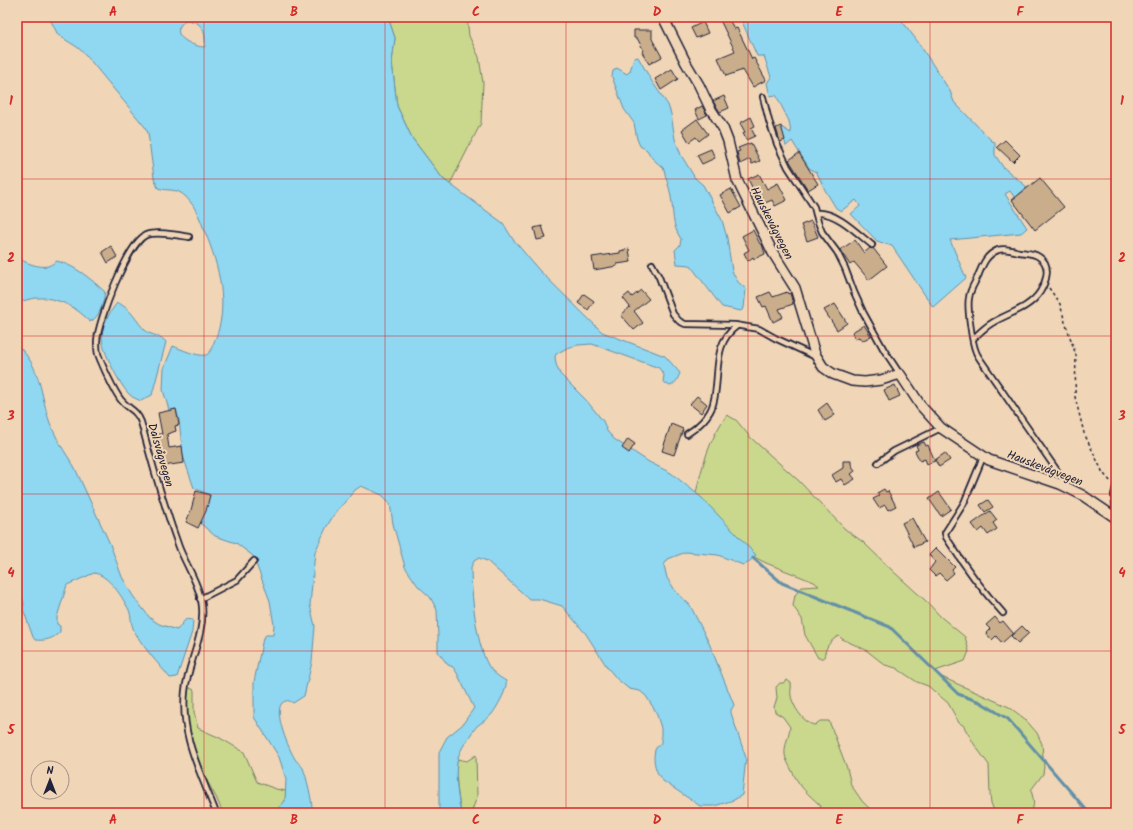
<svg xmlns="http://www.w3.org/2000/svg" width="1133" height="830" font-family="Kalam,sans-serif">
<rect width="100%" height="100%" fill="#f0d6b7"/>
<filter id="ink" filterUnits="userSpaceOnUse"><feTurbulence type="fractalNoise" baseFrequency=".025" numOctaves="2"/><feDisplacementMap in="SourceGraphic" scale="8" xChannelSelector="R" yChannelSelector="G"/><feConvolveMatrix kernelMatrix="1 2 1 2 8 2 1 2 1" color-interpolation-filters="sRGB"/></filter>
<g filter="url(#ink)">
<g fill="#c9d88c" stroke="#767d64">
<path d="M388 17H467L469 36 479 57 483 83 481 123 450 184 443 179 412 138 397 106 392 62 395 38Z"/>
<path d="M727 415 736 420 751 438 798 480 845 529 863 542 895 573 927 602 941 617 965 637 969 651 965 661 935 671 937 674 944 678 1009 707 1025 719 1037 733 1042 744 1044 767 1043 774 1031 790C1033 798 1036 806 1030 813H995L991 803 990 794 989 765 974 744 963 725 959 723 948 703 928 686 917 682 896 668 885 665 866 650 842 639 839 636C830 640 825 648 824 658H818L805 635 802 619 793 606 795 595 802 587 819 586 814 582 766 563 754 557 755 555 696 493C702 466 710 437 727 415Z"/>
<path d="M787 680 791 683C792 687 790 691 791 696 793 706 804 724 815 725L820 721H829L847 768 851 785 862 801 874 813H814L818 811 821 806C806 792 800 788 791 769 789 765 786 760 785 755 784 746 789 736 790 727L783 717 775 712 774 707 777 698 776 687 780 683H783Z"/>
<path d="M187 688H190L194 690V712L198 728 220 738 244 752 257 782 276 789 286 791 285 801 274 813H223L216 797 205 777 188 731 184 714Z"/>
<path d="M476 755 477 797 471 813H461C458 796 455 776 457 759L467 761Z"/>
</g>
<g fill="#90d7f1" stroke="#648fa8" fill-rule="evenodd">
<path d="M49 17H388L395 38 392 62 397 106 412 138 443 179 503 223 512 238 538 269 602 332 665 356 680 373C678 378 676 384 670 386L663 382 664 375 659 368 592 344 578 345 567 348 556 354 555 357 556 364 560 374 586 400 603 421 607 431 614 439 649 462 671 473 701 497 756 555 748 563 743 565 718 555 686 552 668 559 664 565 667 578 677 593 690 605 709 643 734 705 731 710V713L746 758 742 795 734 800 714 806H700L663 781C656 774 652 760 655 750 656 747 659 745 661 743V728L656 712 646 696 640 691 629 689 617 679 607 667 586 634 562 606 539 599H529L487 561 479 558 474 561 471 567C471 592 476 643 488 665 492 672 499 677 506 681 508 689 497 707 492 714 488 719 482 722 477 726 472 732 459 751 458 758 454 773 458 798 461 813H439V752L447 737 462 725 474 708 457 673 453 667 448 665 438 652V637L437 610 430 597 418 586 405 567 393 524 390 503 382 495 361 486 355 490 333 516 326 528 315 552 310 605 315 626 312 662 304 696 293 703C289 700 286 700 282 703 273 713 289 749 295 759 297 762 301 765 303 768 306 775 313 803 312 811V813H274L285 801 286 779 279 757 254 717V682L263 638 266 635H273L274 625 270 601 253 556 236 543 215 536 200 523 210 495 194 488 183 456 179 420 176 409 169 410 163 390 164 368 173 346C181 349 198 357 206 355 211 353 212 346 214 342 230 308 219 265 205 232 200 219 196 207 186 197 176 187 169 192 158 188L154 178 148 133 145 127 85 54 77 47 58 35ZM185 20C202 21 206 31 205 46L204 47C196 47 175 39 179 28 180 25 183 23 185 20Z"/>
<path d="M740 17H899L918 42 950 91 954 102 992 141 995 142V155L1003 167 1027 187 1015 198 1010 191 1005 194 1027 228 1021 233 950 240 966 278 933 307 892 246 877 241 851 214 860 206 856 200 841 211 836 208 825 190 817 173 809 168 792 141 786 146 781 127 791 133 789 121 776 95 770 96 767 83 771 77 764 56H757Z"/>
<path d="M638 57 651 80 668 105 671 114 675 139 681 155 695 178 703 185 722 220 727 238 732 271 738 282 746 289 744 308 741 311 722 307 690 265 677 264 675 250 680 245 681 239C671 224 674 213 671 197 670 187 665 178 664 169L652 158 647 150 640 146 637 139 634 123 624 109 612 77 613 71 617 68 627 74 630 71 634 58Z"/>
<path d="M17 257C25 263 39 268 48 266 51 265 55 262 57 261 76 266 91 279 105 292 103 303 101 316 90 322 73 302 41 290 17 304Z"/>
<path d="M117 303C131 307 136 322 146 331 152 336 161 335 166 342L152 395 141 401C137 399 133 398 130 395 120 386 101 349 102 336 103 323 109 313 117 303Z"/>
<path d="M17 345C42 367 40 395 50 423 56 438 65 453 74 466L110 544 122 577 133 596 150 618 159 624 177 630 186 619 193 620 192 632 177 677 170 678C158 663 145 650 136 634 130 625 132 618 129 610 123 598 109 575 94 573L67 585 57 617V624L60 626V632C53 639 45 641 35 640L33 637 23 609 24 603 17 583Z"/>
</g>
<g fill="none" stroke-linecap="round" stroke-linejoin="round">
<path stroke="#648fa8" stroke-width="3" d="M753 558 782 583 890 627 958 694 980 702 1008 719 1089 813"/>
</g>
<g fill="#caae8c" stroke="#22223b">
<path d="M728 17 734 29 737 28 752 59 754 58 766 80 753 87 743 70 726 76 718 58 735 51 720 20Z"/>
<path d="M703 22 708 33 696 38 691 28Z"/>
<path d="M634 30H652V39L662 57 649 64 642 52 644 51 637 38H634Z"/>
<path d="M672 69 678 79 661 90 655 79Z"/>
<path d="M724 96 729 108 720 112 713 101Z"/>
<path d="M702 106 707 115 699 119 695 110Z"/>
<path d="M751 117 755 126 751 128 755 136 746 140 743 133 745 132 740 123Z"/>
<path d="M697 119 708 134 699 141 696 137 689 142 682 130Z"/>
<path d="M781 126 785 140 780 142 776 128Z"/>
<path d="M1005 140 1020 155 1013 162 997 147Z"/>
<path d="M751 143 760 161 752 164 750 159 740 164 737 152 740 151 738 148Z"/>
<path d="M711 149 715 158 702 164 697 155Z"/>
<path d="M799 153 818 184 808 190 789 160Z"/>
<path d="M759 174 767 189 778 183 787 200 775 206 772 200 765 203 757 188 753 189 748 179Z"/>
<path d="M1040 178 1064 207 1035 230 1012 200Z"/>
<path d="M731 189 741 207 730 213 720 195Z"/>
<path d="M811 221 818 237 807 241 801 225Z"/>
<path d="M542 226 546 238 537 240 534 228Z"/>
<path d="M753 230 760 244H762L765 254 754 259 753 257 748 261 744 253 749 250 742 236Z"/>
<path d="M855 240 864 253 870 248H873L887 266 869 280 854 262 850 265 840 250Z"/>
<path d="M111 246 117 257 108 263 102 252Z"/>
<path d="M629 249 631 262 617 264V266L594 270 592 257 620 253V251Z"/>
<path d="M641 290 649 299 634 311 643 323 634 330 621 315 630 307 623 298 629 293 632 297Z"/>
<path d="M770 292 773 297 787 292 788 294 790 293 793 304 779 309 783 317 773 322 766 306 763 307 758 297Z"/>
<path d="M584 294 594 301 588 310 578 303Z"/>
<path d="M835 304 847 323 837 330 824 310Z"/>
<path d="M864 325 871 336 862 341 859 337 855 339 852 332Z"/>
<path d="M895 385 900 396 889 401 884 390Z"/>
<path d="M697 396 707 404 701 413 690 404Z"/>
<path d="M827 403 835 415 825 421 818 410Z"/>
<path d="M176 409 179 425 175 426 176 431 167 434 169 448 182 446 184 463 163 466 158 434H162L158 413Z"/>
<path d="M671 424 683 429 674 455 662 451Z"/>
<path d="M628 439 635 444 629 453 622 448Z"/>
<path d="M924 442 926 446 928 445 935 461 927 464 925 459 920 461 915 451 918 450 916 445Z"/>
<path d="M945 453 950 460 939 467 935 460Z"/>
<path d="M843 461H851V464L855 471 851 474 855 479 845 485 841 479 836 482 832 475 843 468Z"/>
<path d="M884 489 886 492 888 491 896 506 888 510 885 505 879 508 873 499 879 496 877 493Z"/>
<path d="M196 491 210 495 206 511 198 528 186 522 191 510Z"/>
<path d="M939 492 951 509 941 516 929 499Z"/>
<path d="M988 500 993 507 985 512 980 505Z"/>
<path d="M990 511 997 520 993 523 997 529 988 535 983 528 978 532 972 524Z"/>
<path d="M912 518 925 542 914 547 902 523Z"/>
<path d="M936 548 955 567 952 570 954 573 946 580 939 573 935 576 929 570 935 562 929 555Z"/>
<path d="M995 617 1000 623 1003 621 1013 633 1002 643 996 636 992 640 986 633 990 629 986 625Z"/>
<path d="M1022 626 1029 633 1018 643 1011 636Z"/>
</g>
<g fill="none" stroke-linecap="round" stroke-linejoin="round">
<defs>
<g id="lane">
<path d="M763 97 769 121 777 144 788 167 814 207 818 222 822 232 837 252 845 268 854 292 863 312 884 350 900 374"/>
<path d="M816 214 818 213C837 212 858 234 872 245"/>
<path d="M189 237C177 235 157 231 146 235 128 243 98 321 97 341 97 345 97 350 98 354 102 365 114 391 121 400 129 410 136 409 141 422 152 464 164 506 179 547 186 565 200 586 202 606 205 635 188 663 185 691 180 736 201 773 216 813"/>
<path d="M652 264 659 277 673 314 679 321 685 324 735 325 759 329 775 338 816 357"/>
<path d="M973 339C979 333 985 327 992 323 1008 313 1029 309 1040 292 1046 282 1052 265 1039 257 1034 253 1025 253 1019 252 1012 250 1004 248 998 250 986 255 983 264 978 276 975 283 970 289 969 298 967 307 972 343 976 352 977 355 980 359 982 362L1067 485"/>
<path d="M687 434C697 428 710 416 713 404 721 377 711 344 737 326"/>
<path d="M983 457 964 503 945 533 946 537C963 564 981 589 1003 613"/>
<path d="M878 463 894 451 941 428"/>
<path d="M1116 487 1114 495 1116 513"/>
<path d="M200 599 237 580 254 561"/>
</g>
<path id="street" d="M663 17 686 63 699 85 710 108 723 128 728 141 737 180 773 253 795 288 815 354 823 367 833 374 852 381 865 382 881 380 900 374 921 406 941 428 989 460 1060 484 1082 495 1116 518"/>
</defs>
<use href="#lane" stroke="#22223b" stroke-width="8"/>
<use href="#street" stroke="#22223b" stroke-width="12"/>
<path stroke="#22223b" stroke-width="1.5" stroke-dasharray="3 3" stroke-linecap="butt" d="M1049 288 1060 304 1065 322 1076 355 1075 397 1084 433 1103 473 1112 483"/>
<use href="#lane" stroke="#f0d6b7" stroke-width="4.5"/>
<use href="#street" stroke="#f0d6b7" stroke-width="9"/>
</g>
</g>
<path fill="none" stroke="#d62828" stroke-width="1" stroke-opacity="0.55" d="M204 17V813M385 17V813M566 17V813M748 17V813M930 17V813M17 179H1116M17 336H1116M17 494H1116M17 651H1116"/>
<g text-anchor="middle" stroke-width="4" stroke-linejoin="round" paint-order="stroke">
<g font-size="12" fill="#22223b" stroke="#f0d6b7">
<text transform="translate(772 223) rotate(63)" y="4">Hauskevågvegen</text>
<text transform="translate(161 455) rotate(74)" y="4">Dalsvågvegen</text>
<text transform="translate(1045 468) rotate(21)" y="4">Hauskevågvegen</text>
</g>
</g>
<rect width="1133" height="830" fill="none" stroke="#f0d6b7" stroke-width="44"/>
<g transform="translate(50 780)"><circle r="19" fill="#f0d6b7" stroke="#9e8e85"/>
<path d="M0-3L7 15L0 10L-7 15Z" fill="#22223b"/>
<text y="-6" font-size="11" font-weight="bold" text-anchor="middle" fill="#22223b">N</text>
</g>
<rect x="22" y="22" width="1089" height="786" fill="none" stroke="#d62828" stroke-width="1.5"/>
<g font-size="13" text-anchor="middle" font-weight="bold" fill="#d62828">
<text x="113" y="16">A</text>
<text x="294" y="16">B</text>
<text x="476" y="16">C</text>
<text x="657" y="16">D</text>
<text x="839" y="16">E</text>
<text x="1020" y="16">F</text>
<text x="11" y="105">1</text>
<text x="1122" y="105">1</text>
<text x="11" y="262">2</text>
<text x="1122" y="262">2</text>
<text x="11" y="420">3</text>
<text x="1122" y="420">3</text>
<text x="11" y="577">4</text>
<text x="1122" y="577">4</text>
<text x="11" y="734">5</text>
<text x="1122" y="734">5</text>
<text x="113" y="824">A</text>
<text x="294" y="824">B</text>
<text x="476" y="824">C</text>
<text x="657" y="824">D</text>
<text x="839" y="824">E</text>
<text x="1020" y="824">F</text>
</g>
</svg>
